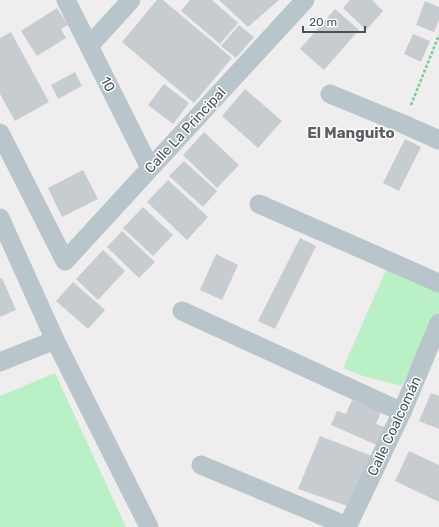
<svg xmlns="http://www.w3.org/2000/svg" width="439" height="527" font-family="Rubik,sans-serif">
<rect width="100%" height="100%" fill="#f0edee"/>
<g fill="#baf0c6">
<path d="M386 270 439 291V312L401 386 363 376 343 368Z"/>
<path d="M55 373 126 527H0V396Z"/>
</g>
<g fill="#c7ccd0">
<path d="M157 0H163L232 58 194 103 122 42Z"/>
<path d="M190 0H212L238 23 220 44 181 11Z"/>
<path d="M219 0H279L248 27Z"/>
<path d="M350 0H372L383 11 366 30 343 8Z"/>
<path d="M425 1 439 7V20L434 32 416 25Z"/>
<path d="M57 8 68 25 61 29 66 38 37 56 21 31Z"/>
<path d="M335 9 359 30 324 70 300 49Z"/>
<path d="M239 25 254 37 236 58 221 46Z"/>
<path d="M11 32 49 102 15 121 0 94V38Z"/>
<path d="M413 34 430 41 421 62 404 54Z"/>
<path d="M75 72 82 86 58 99 51 85Z"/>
<path d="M164 84 189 103 173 124 148 105Z"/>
<path d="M245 89 282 121 258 148 222 116Z"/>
<path d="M204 132 239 165 217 188 183 155Z"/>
<path d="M405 139 421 147 399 191 383 183Z"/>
<path d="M184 161 217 191 203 207 169 176Z"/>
<path d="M83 170 98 199 62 217 48 188Z"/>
<path d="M168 180 208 217 187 240 147 202Z"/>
<path d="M143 207 173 235 153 256 123 228Z"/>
<path d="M122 231 155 262 139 278 107 247Z"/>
<path d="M300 238 316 246 275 329 258 321Z"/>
<path d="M103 250 125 271 98 300 76 279Z"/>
<path d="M216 254 238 265 222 300 200 290Z"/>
<path d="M2 278 16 310 0 317V279Z"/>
<path d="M73 282 105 310 88 329 56 301Z"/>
<path d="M431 393 439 396V429L419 421Z"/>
<path d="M352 400 381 412 376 424 387 428 379 446 331 425 337 411 346 414Z"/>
<path d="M320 436 372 456 350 507 298 489Z"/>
<path d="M409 451 439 465V502L395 481Z"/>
</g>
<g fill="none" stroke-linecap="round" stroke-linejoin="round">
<path stroke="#71ce92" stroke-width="2.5" stroke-dasharray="3 2" stroke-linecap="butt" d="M411 105 439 35"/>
<g stroke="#b8c5cb" stroke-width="19">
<path d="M66 0 150 168"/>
<path d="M89 46 131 0"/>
<path d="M330 94 403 124 439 140"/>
<path d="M0 133 65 261 305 0"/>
<path d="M259 204 439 283"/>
<path d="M0 218 55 340 149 527"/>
<path d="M182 311 402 412"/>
<path d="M0 362 55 340"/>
<path d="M201 465 347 526"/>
<path d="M347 527 402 412 439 323"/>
</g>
</g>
<g text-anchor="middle" stroke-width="3" stroke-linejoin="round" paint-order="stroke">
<g font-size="14" fill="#45545b" stroke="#fff">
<text transform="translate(108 84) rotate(63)" y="5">10</text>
<text transform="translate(185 130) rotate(-47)" y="5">Calle La Principal</text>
<text transform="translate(394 426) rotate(-65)" y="5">Calle Coalcomán</text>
</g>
<g font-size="15" font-weight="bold" fill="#5a5f63" stroke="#fff">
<text x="351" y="138">El Manguito</text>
</g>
</g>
<path d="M303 26v6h62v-6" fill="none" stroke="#45545b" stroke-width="2"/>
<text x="309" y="26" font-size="12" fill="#45545b" stroke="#ffffff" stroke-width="3" paint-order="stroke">20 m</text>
</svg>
